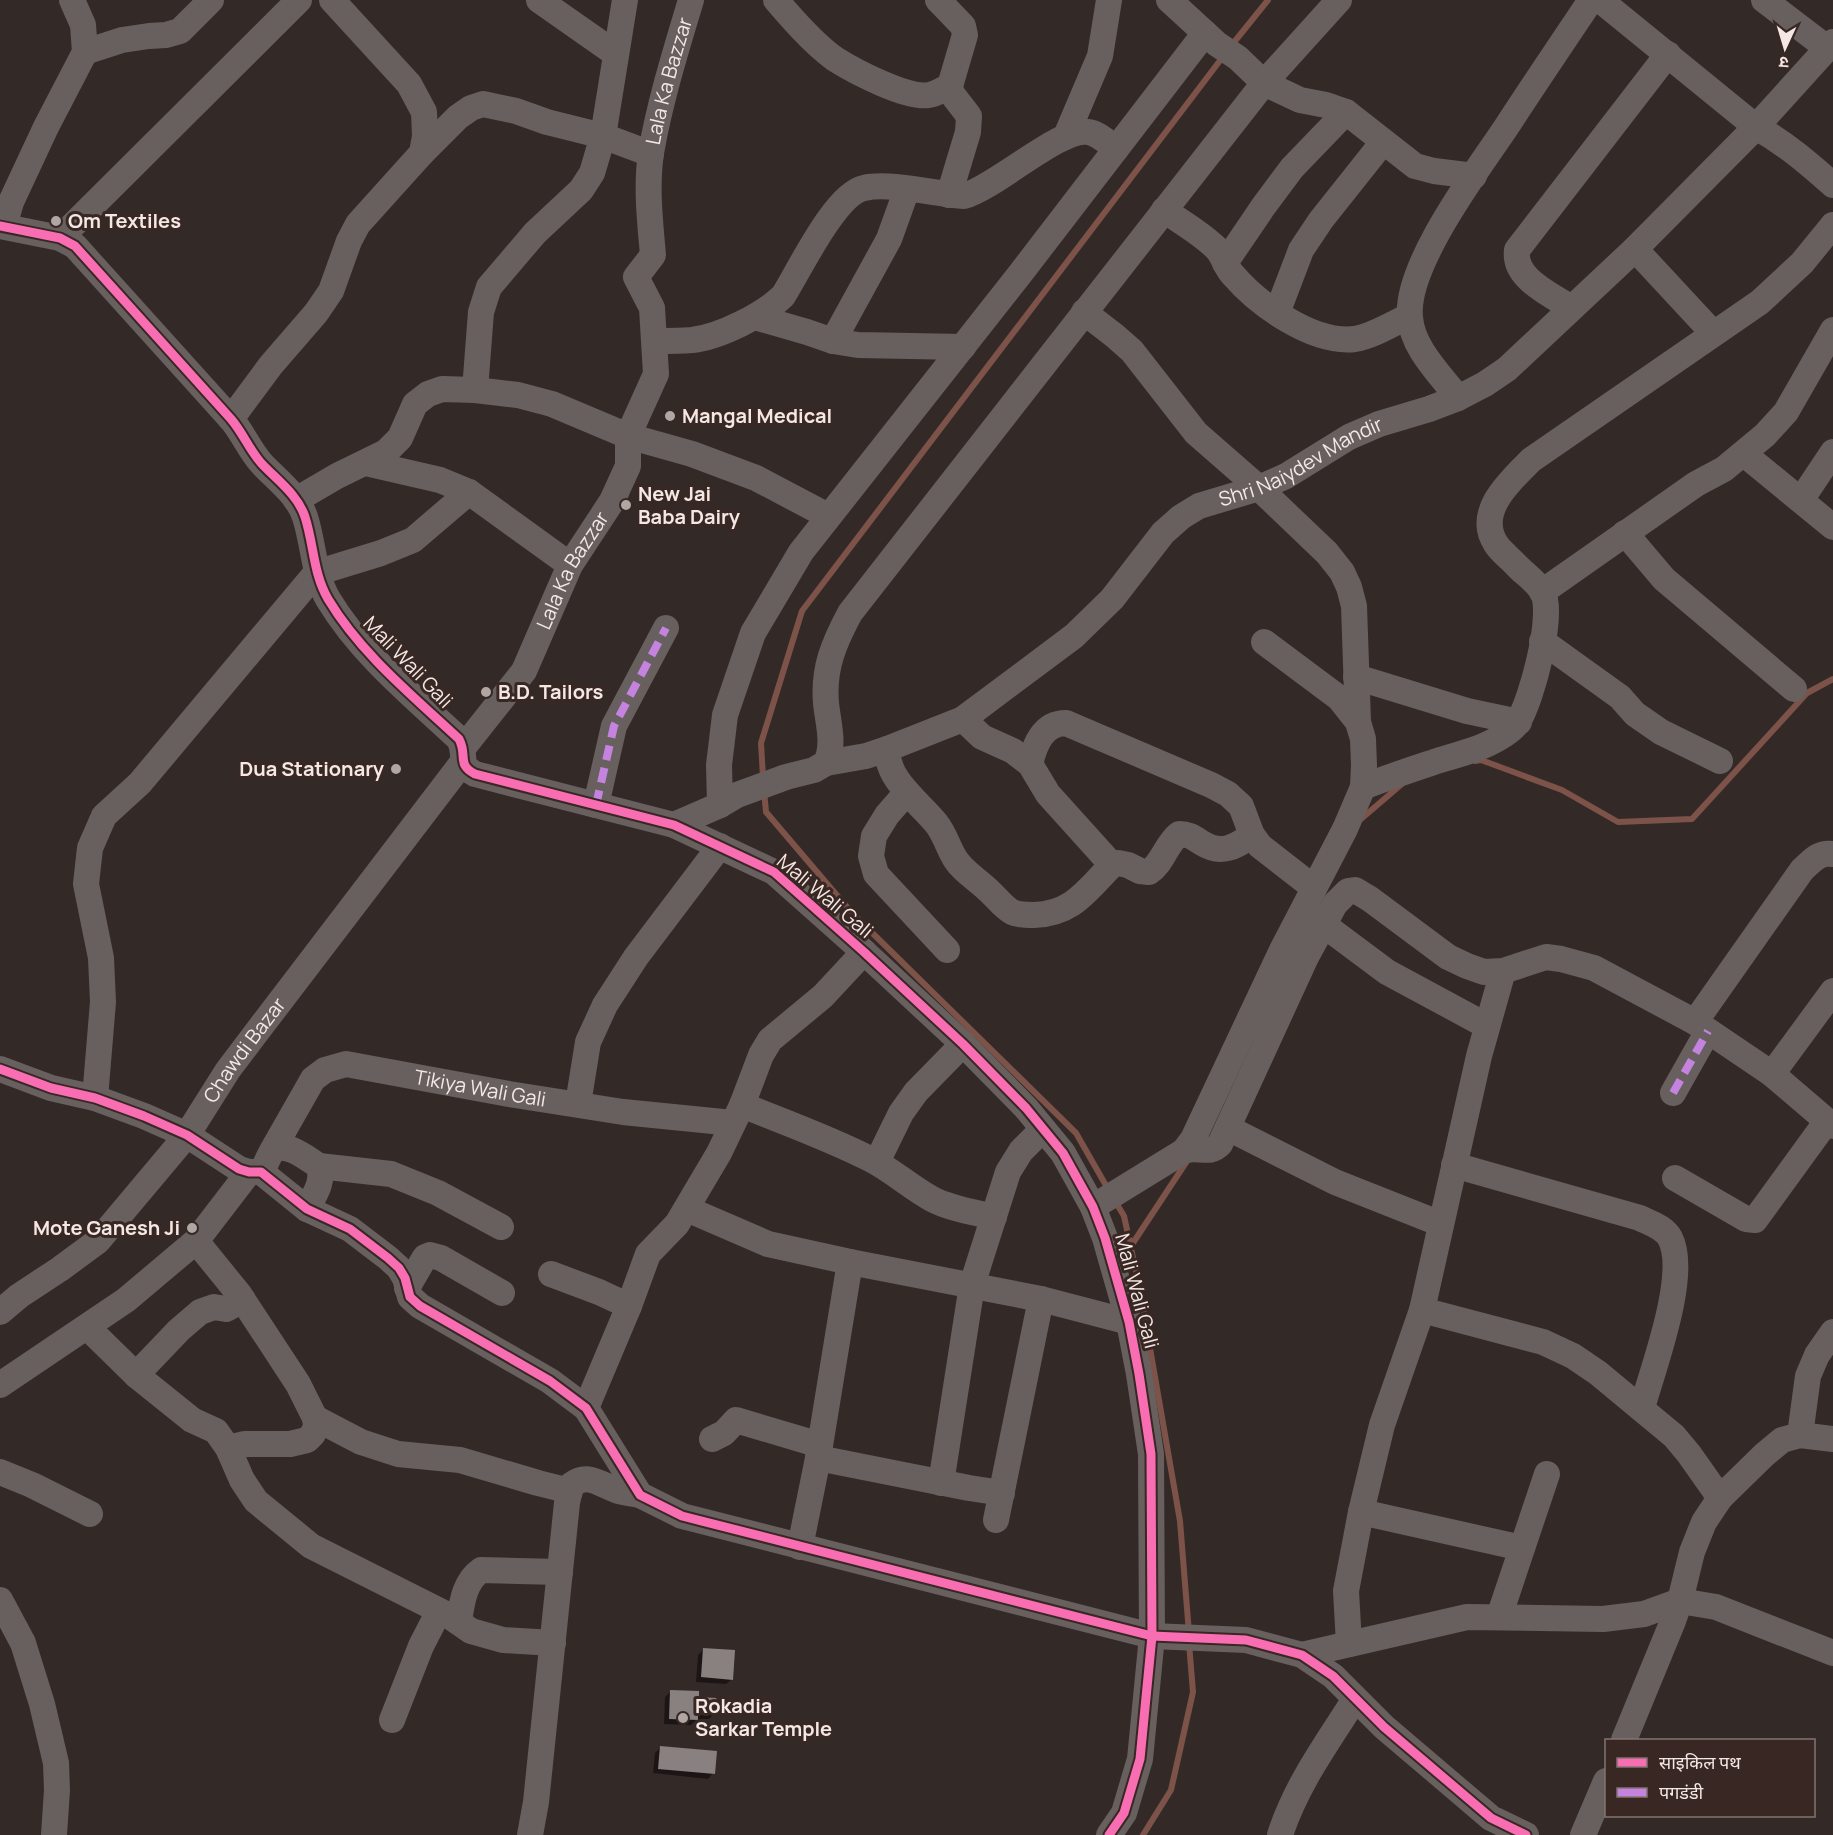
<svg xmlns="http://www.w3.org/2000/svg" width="1833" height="1835" font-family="Manrope,'Noto Sans Devanagari',sans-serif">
<rect width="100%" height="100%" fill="#332a28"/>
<g fill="#0007">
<path d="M704 1649 732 1679 726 1684 696 1682 698 1655Z"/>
<path d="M671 1691 697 1699 714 1714 709 1719H697L691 1725 664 1724 665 1697Z"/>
<path d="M661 1747 713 1773 708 1779 653 1773 655 1753Z"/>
</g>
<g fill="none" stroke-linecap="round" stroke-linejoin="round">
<g stroke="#7d5349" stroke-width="6">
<path d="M1231 46 1268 0"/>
<path d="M1475 761 1481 760 1562 790 1618 822 1692 819 1807 693 1833 679"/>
<path d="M763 777 761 743 802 611 1225 54"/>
<path d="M764 791 766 812 852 913 1076 1133 1108 1189"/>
<path d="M1361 819 1403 783"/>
<path d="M1115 1201 1124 1216 1139 1285 1180 1521 1189 1633"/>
<path d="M1131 1246 1187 1161"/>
<path d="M1143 1835 1171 1790 1193 1692 1189 1643"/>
</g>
</g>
<g fill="#89817f">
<path d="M703 1648 735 1650 733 1680 701 1677Z"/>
<path d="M670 1690 699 1691V1697L716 1698 721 1707 715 1715 698 1714V1720L669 1719Z"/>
<path d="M660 1746 717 1751 715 1774 658 1769Z"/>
</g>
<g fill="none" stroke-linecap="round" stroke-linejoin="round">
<g stroke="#68605e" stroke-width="26">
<path d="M539 0 616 54"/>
<path d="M776 0C792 19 815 45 835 59 854 71 907 99 929 95 936 94 943 89 950 86"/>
<path d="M938 0 963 26 965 35 950 86 952 94 969 116 968 132 949 195"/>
<path d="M1169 0 1217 44 1238 58 1264 83 1300 100 1326 105 1346 112 1415 166 1434 171 1474 176"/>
<path d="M1600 0 1756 127C1785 143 1808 163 1833 185"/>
<path d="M1764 0 1827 48"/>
<path d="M85 52 122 40 149 36 166 35 180 31 211 0"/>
<path d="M1066 136 1100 56 1109 0"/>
<path d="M422 153 458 117 471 108 483 104 516 111 547 122 603 136 651 154"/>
<path d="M1164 210C1181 222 1201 233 1216 248 1224 256 1225 267 1233 275 1259 305 1313 344 1355 339 1373 336 1392 324 1409 316"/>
<path d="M0 226 60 238 75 246 231 419C243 433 250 451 262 464 277 480 298 495 305 517 314 545 313 573 328 599 361 654 413 696 459 739 468 756 456 764 475 774L674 825 774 872 864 952 963 1044 1026 1108 1063 1153 1093 1207 1105 1238 1129 1322 1139 1374 1151 1454 1152 1636 1140 1759 1124 1813 1109 1835"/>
<path d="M4 226 11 202 46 127 85 52 83 25 72 0"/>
<path d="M60 238 299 0"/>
<path d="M1635 249 1713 333"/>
<path d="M1225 263 1263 207 1292 168 1346 112"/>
<path d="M1571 308C1551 294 1513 279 1517 250L1668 54"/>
<path d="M1084 312 1115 336 1132 351 1196 433 1259 488 1327 553 1342 572 1349 587 1354 606 1358 722"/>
<path d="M1277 313 1301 250 1321 220 1383 142"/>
<path d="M755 317 807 332 833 341 858 345 963 347"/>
<path d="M655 341C667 341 680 341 692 340 720 337 763 315 783 296 799 271 835 194 864 188 890 182 936 194 964 196 996 187 1061 127 1088 132 1098 133 1108 143 1116 149"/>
<path d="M833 341 889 239 907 189"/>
<path d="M475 390 481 312 489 287 535 233 581 190 592 173 603 136 625 0"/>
<path d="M1458 398C1440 374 1412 348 1410 317 1405 266 1476 172 1505 129 1533 86 1562 43 1591 0"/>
<path d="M231 419 271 365 316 313 331 291 349 241 358 224 422 153 425 136 424 112 409 84 332 0"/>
<path d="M1744 454 1833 527"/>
<path d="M366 463 440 480 469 492 570 565"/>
<path d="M296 500 337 476 386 452 400 438 415 404 428 394 442 389 475 390 518 395 552 404 628 436 692 454 756 478 828 516"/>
<path d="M1801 500 1833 452"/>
<path d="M1625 533 1664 579 1794 689"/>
<path d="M1542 592 1696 484 1724 469 1765 435 1786 412 1833 330"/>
<path d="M1542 641 1620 697 1635 714 1661 732 1720 761"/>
<path d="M1356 677 1467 711 1519 722"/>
<path d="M963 719 982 737 1013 751 1030 764 1048 794 1112 865"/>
<path id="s1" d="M463 748 524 671 570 565 612 501 628 466V436L656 374 652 308 636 277 653 255C650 222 646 186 651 153 660 101 676 50 691 0"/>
<path d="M887 749C887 780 917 800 936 823 944 833 947 844 953 855 960 870 977 879 988 890 996 897 1003 907 1012 912 1018 915 1027 915 1034 915 1073 914 1087 890 1112 865L1118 863 1128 865 1140 871 1149 872C1163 863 1166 844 1179 834 1189 834 1194 838 1202 843 1221 855 1236 847 1252 835"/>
<path id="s2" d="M826 763 866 756 887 749 963 719 1074 636 1112 599 1163 533 1181 517 1199 506 1259 488 1286 476 1349 437 1379 424 1429 409 1458 398 1485 384 1507 369 1635 249 1756 127 1833 42"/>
<path d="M1030 764C1035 744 1043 723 1066 723L1211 785 1228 794 1241 806 1252 835 1260 846 1314 888"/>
<path d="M1363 787C1388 777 1413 769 1440 760 1460 754 1481 749 1499 738 1506 734 1516 727 1519 720 1532 698 1554 616 1543 593 1538 583 1525 574 1518 567 1511 559 1501 552 1496 544 1475 512 1510 481 1531 460L1760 302 1802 263 1833 225"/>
<path d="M907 792 887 815 874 836 871 856 876 874 947 950"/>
<path d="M596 805 614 726 666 628"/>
<path d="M720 805 719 765 725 715 753 633 801 552 1020 274 1205 33"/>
<path d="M674 825 720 805 737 795 786 777 814 770 826 763C835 743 828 724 826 703 823 668 834 643 850 613L1264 83 1339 0"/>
<path d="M1324 925 1387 972 1487 1026"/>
<path d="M1695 1022 1802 870C1812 861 1818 852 1833 854"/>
<path d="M0 1069 51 1088 95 1098 144 1116 187 1135 239 1169 249 1172H261L307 1209 350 1229 388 1258 399 1268 405 1278 410 1297 420 1306 550 1381 586 1408 640 1495 682 1516 1152 1636 1246 1640 1302 1655 1333 1676 1384 1727 1491 1818 1526 1835"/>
<path d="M1772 1074 1833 991"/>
<path d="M1673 1093 1708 1031"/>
<path d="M95 1098 103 1002 101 958 86 884 90 848 104 816 140 783 316 573 381 553 413 540 469 492"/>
<path d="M578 1104 588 1042 605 1005 636 957 720 846"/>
<path d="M742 1105C784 1122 829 1138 870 1159 892 1170 910 1187 932 1199 951 1209 973 1212 994 1217"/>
<path d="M1228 1128 1335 1182 1441 1224"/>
<path id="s3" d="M272 1151 313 1079 325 1070 346 1064 509 1094 623 1112 733 1123"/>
<path d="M1184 1151 1193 1139 1282 950 1345 829 1363 787 1364 765 1363 739 1358 722 1339 698 1264 642"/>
<path d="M877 1162 901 1113 916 1092 963 1044"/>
<path d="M266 1163C268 1159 270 1153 274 1150 286 1141 309 1160 319 1166 324 1183 314 1195 307 1209"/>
<path d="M1454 1165 1640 1218C1650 1223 1664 1227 1670 1238 1689 1274 1653 1368 1642 1408"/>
<path d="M319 1166 391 1174 438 1193 501 1227"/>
<path d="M1675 1178 1746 1219 1755 1220 1827 1121"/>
<path d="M1093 1207 1184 1151C1197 1145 1209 1156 1220 1144L1306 957 1335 904 1348 891 1355 890 1370 899 1448 957 1467 966 1484 972 1503 971 1546 957 1561 959 1594 968 1695 1022 1772 1074 1833 1126"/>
<path d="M687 1209 768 1244 850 1262"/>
<path d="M196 1241 239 1294 298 1384 315 1418 316 1426 313 1434 307 1440 290 1444H245L228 1448"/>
<path d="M551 1274 599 1292 629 1306"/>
<path d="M407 1288 425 1257 430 1255 441 1258 502 1293"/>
<path d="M1422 1310 1543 1342 1573 1356 1598 1373 1674 1436 1689 1454 1720 1498"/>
<path id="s4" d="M0 1312 19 1296 60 1269 98 1241 187 1135 228 1070 256 1033 462 763"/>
<path d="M88 1328 136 1375 192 1420 216 1431 228 1448 242 1480 256 1501 311 1546 448 1615 471 1631 503 1640 553 1643"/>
<path d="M136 1375 179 1330 200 1312 214 1307 226 1309 243 1300"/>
<path d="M0 1385 126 1300 196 1241 249 1172"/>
<path d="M586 1408 629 1306 648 1254 677 1224 719 1153 742 1105 761 1055 770 1040 823 996 864 952"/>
<path d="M315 1418 361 1442 398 1454 460 1460 538 1483 570 1491"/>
<path d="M1800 1435 1808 1376 1817 1355 1833 1332"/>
<path d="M712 1439 724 1433 736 1420 820 1445"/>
<path d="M818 1458 969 1488 1002 1493"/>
<path d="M0 1472 32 1485 90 1514"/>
<path d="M941 1483 972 1285 1008 1172 1021 1151 1043 1129"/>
<path d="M1361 1512 1522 1548"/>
<path d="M996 1520 1041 1299"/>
<path d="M800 1547 818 1458 850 1262 1041 1299 1129 1322"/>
<path d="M0 1600 23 1643 42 1704 56 1763 57 1790 54 1835"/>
<path d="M1499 1617 1547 1474"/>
<path d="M459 1621C462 1603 464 1582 481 1570L560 1572"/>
<path d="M1349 1644 1346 1591 1361 1512 1382 1425 1422 1310 1479 1056 1503 971"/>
<path d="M1302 1655 1467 1617 1603 1619 1644 1614 1680 1601 1716 1607 1833 1653"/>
<path d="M392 1720 421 1646 439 1611"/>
<path d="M1624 1740 1673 1621 1680 1601 1692 1552 1704 1522 1720 1498 1764 1455 1782 1440 1800 1435 1833 1439"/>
<path d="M530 1835 536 1802 567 1503 571 1485C588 1472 599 1484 616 1490 623 1493 632 1493 640 1495"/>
<path d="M1280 1835C1296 1785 1327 1743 1355 1699"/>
<path d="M1583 1835 1606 1781"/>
</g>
<g stroke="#c483df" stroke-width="8" stroke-dasharray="15 8" stroke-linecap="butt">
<path d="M596 805 614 726 666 628"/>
<path d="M1673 1093 1708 1031"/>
</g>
<defs>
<g id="cycleway">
<path d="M0 226 60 238 75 246 231 419C243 433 250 451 262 464 277 480 298 495 305 517 314 545 313 573 328 599 361 654 413 696 459 739 468 756 456 764 475 774L674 825 774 872 864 952 963 1044 1026 1108 1063 1153 1093 1207 1105 1238 1129 1322 1139 1374 1151 1454 1152 1636 1140 1759 1124 1813 1109 1835"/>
<path d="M0 1069 51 1088 95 1098 144 1116 187 1135 239 1169 249 1172H261L307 1209 350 1229 388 1258 399 1268 405 1278 410 1297 420 1306 550 1381 586 1408 640 1495 682 1516 1152 1636 1246 1640 1302 1655 1333 1676 1384 1727 1491 1818 1526 1835"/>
</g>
</defs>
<use href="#cycleway" stroke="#382723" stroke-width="13"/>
<use href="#cycleway" stroke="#f96db3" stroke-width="9"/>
</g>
<g fill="#b0a6a3" stroke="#382723" stroke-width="2">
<circle cx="56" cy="221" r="6"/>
<circle cx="670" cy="416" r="6"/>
<circle cx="626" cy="505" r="6"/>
<circle cx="486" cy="692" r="6"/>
<circle cx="396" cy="769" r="6"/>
<circle cx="192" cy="1228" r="6"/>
<circle cx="683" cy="1718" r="6"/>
</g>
<g text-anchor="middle" stroke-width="6" stroke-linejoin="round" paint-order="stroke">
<g font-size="20" fill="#f3e8e5" stroke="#382723">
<text dy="7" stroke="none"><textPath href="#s1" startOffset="732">Lala Ka Bazzar</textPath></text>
<text dy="7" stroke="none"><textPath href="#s2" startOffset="576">Shri Naiydev Mandir</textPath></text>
<text dy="7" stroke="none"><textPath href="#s1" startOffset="210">Lala Ka Bazzar</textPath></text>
<text transform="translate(408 662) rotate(46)" y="7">Mali Wali Gali</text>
<text transform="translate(825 896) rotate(40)" y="7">Mali Wali Gali</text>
<text dy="7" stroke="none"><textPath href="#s4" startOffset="362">Chawdi Bazar</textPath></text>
<text dy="7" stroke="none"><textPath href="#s3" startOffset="256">Tikiya Wali Gali</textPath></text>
<text transform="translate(1137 1291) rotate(75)" y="7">Mali Wali Gali</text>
</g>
<g font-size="20" font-weight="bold" fill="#f3e8e5" stroke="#382723" text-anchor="start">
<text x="68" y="228">Om Textiles</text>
<text x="682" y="423">Mangal Medical</text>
<text x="638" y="501">New Jai<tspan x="638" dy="23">Baba Dairy</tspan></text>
<text x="498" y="699">B.D. Tailors</text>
<text x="384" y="776" text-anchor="end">Dua Stationary</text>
<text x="180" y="1235" text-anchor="end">Mote Ganesh Ji</text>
<text x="695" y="1713">Rokadia<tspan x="695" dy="23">Sarkar Temple</tspan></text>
</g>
</g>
<rect x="1605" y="1739" width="210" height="78" fill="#382723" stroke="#837471" stroke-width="1.5"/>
<rect x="1617" y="1758" width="30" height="9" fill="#f96db3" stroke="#837471" stroke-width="1.5"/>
<text x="1659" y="1769" font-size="18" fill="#f3e8e5">साइकिल पथ</text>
<rect x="1617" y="1788" width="30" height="9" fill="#c483df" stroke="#837471" stroke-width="1.5"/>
<text x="1659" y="1799" font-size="18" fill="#f3e8e5">पगडंडी</text>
<g transform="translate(1785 48) rotate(184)" stroke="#382723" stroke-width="4.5" paint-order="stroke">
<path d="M0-4.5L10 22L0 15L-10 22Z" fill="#f3e8e5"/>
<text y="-9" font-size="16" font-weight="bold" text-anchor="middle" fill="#f3e8e5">उ</text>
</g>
</svg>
